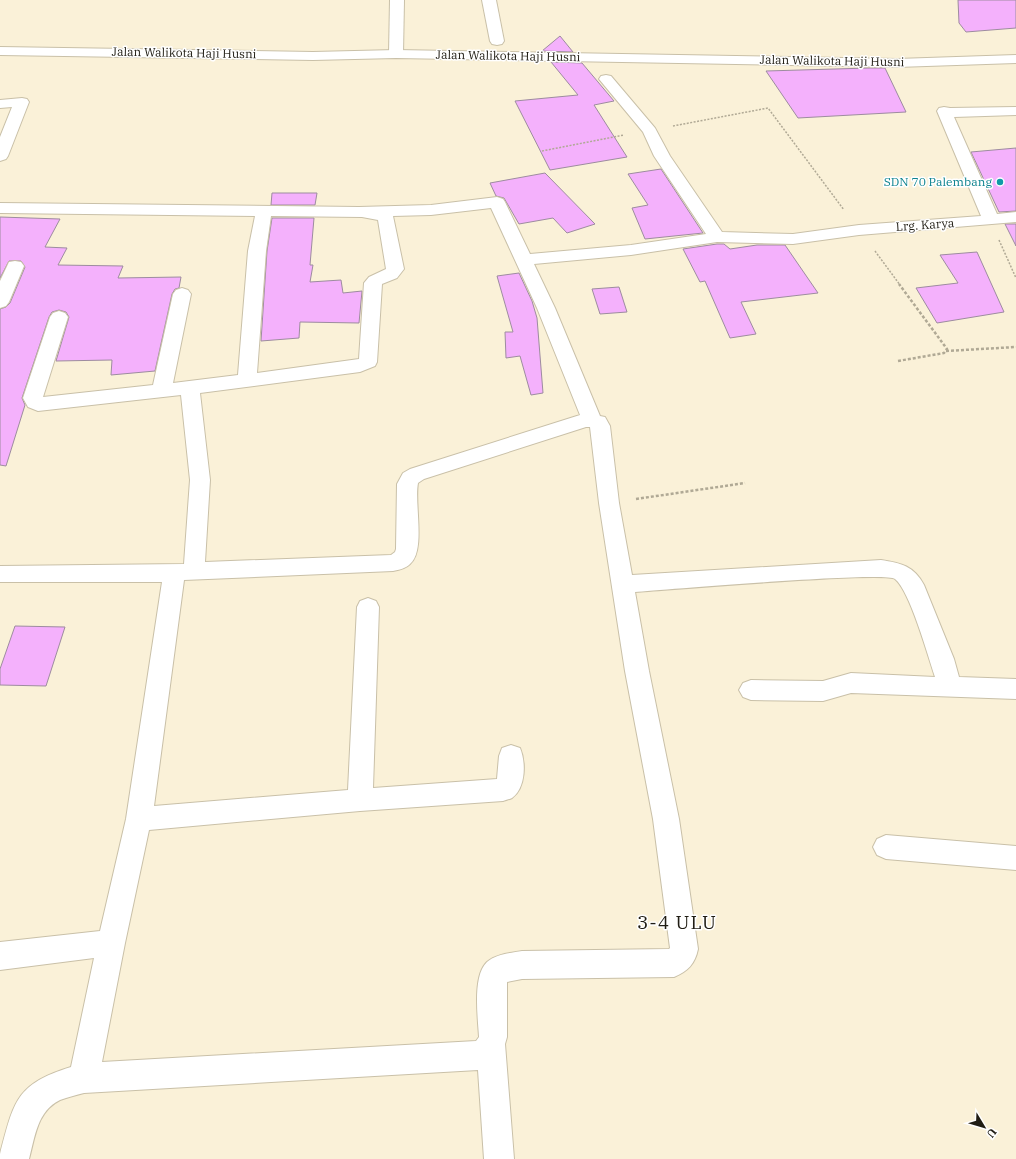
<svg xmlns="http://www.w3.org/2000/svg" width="1016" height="1159" font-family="'IBM Plex Serif',serif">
<rect width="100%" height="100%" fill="#faf1d8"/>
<g fill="#f4b1fc" stroke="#9d8c9f">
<path d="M958 0H1016V28L966 32 959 23Z"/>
<path d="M560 36 573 52 542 51Z"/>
<path d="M551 62 582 63 614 101 594 105 627 157 550 170 515 101 578 95Z"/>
<path d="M869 68H885L906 112 798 118 766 71Z"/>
<path d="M1016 148V211L999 212 971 152Z"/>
<path d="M661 169 703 233 645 239 632 208 648 205 628 174Z"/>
<path d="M545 173 595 224 567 233 553 218 519 224 504 198 496 196 490 183Z"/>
<path d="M272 193H317L315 205H271Z"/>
<path d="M0 217 60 219 45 247 67 248 58 265 123 266 118 278 181 277 179 288 175 289 172 294 155 371 111 375 112 360 56 361 69 317 66 312 59 310 52 312 49 317 22 398 25 405 6 466 0 465V309L6 307 10 303 25 267 21 261H9L0 278Z"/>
<path d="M272 218H314L310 265H313L310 282 341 280 343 293 362 291 359 323 300 322 299 338 261 341 267 251Z"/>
<path d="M1005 224H1016V246Z"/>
<path d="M717 244H724L730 249 757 245H785L818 293 741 302 756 334 730 338 705 281 700 282 683 249Z"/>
<path d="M977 252 1004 312 937 323 916 288 958 283 940 255Z"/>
<path d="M519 273 532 301 537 318 543 393 531 395 520 356 506 358 505 332H513L497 276Z"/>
<path d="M619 287 627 312 600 314 592 289Z"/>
<path d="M15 626 65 627 46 686 0 685V669Z"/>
</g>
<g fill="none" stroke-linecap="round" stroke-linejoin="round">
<defs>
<g id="minor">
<path d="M390 0H404L403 54 401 57 396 58 391 57 389 54Z"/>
<path d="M482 0H496L504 41 502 44 497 45 492 44 490 41Z"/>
<path d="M606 75 611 76 655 128 670 156 722 232 793 234 859 225 981 216 937 111 939 108 944 107 950 108 1016 107V115L954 117 997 214 1016 212V222L859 235 793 244 717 242 631 255 534 264 555 308 600 416 605 417 610 426 619 503 632 575 881 560C901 563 914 566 924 585L954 659 959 677 1016 679V699L851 693 823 701 751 700 743 697 739 690 743 683 751 680 823 681 851 673 935 677C928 656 910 591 895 579 884 571 665 590 635 592L649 671 679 819 698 949C695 964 688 971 674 977L522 979 507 982V1037L505 1044 514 1159H484L478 1070 84 1093C76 1095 68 1097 60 1100 37 1111 35 1137 29 1159H0V1154C14 1101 16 1084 71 1067L94 958 0 970V942L100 931 126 819 162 582H0V566L184 564 190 480 181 395 38 411 28 407 23 398 50 317 53 313 59 311 65 313 68 317 43 397 153 385 173 294 176 290 182 288 188 290 191 294 173 383 238 375 248 251 255 216 0 213V203L359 207 431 205 497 197 503 199 505 202 530 254 631 245 706 234 654 156 643 132 599 79 601 76ZM491 208 537 308 580 415 410 469 403 473 397 484 396 549 395 552 391 555 205 562 210 480 200 393 360 372 375 366 377 362 382 284 397 278 404 269 393 216 431 215ZM271 216 362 217 378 220 386 269 369 277 364 283 359 359 257 373 266 251ZM586 427H590L599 503 625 671 653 819 670 948 669 949 522 951C511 953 496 954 487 962 472 976 478 1018 479 1037L476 1041 102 1062 125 943 149 830 360 811 503 801C506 800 510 799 512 798 526 788 526 762 520 748L511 745 502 748 499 756 497 779 373 788 379 607 376 601 368 598 360 601 357 607 348 790 154 806 184 580 393 571C399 570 406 568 410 564 426 550 414 504 418 483L424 479Z"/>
<path d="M22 98 27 99 29 102 8 156 6 159 0 161V137L12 107 0 108V100Z"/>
<path d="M15 261 21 262 24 266 9 302 6 306 0 308V281L9 262Z"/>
<path d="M886 835 1016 846V870L886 859 877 855 873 847 877 839Z"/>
</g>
<path id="tertiary" d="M0 47 313 52 396 50 897 59 1016 55V63L897 67 396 58 313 60 0 55Z"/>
</defs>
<use href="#minor" stroke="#c9c0a8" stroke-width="2"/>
<use href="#tertiary" stroke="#c9c0a8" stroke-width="2"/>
<g stroke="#b0a995" stroke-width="1.5" stroke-dasharray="2 1.5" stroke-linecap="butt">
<path d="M673 126 768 108 844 210"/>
<path d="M542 151 624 135"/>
<path d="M999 240 1016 278"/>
<path d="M875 251 900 285"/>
</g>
<g stroke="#b0a995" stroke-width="2.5" stroke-dasharray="3 2" stroke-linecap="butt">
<path d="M946 351 1016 347"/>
<path d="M898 361 944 353 947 349 899 284"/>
<path d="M636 499 745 483"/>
</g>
<use href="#minor" fill="#fff" fill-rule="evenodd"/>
<use href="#tertiary" fill="#fff" fill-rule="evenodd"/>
</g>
<circle fill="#0f9aa8" stroke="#fff" stroke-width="1.5" cx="1000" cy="182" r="4"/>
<g text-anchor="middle" stroke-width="3" stroke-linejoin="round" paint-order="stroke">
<g font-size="12" fill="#201d14" stroke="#fff">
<text transform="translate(184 53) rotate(1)" y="4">Jalan Walikota Haji Husni</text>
<text transform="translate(508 56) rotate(1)" y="4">Jalan Walikota Haji Husni</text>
<text transform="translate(832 61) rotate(1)" y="4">Jalan Walikota Haji Husni</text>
<text transform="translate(925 225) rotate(-4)" y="4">Lrg. Karya</text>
</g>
<g font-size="12" fill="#0d838f" stroke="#fff" text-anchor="end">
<text x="992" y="186">SDN 70 Palembang</text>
</g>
<g font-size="19" letter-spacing="1" fill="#201d14" stroke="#fff">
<text x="677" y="929">3-4 ULU</text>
</g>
</g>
<g transform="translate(984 1127) rotate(128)" stroke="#ffffff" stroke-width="3" paint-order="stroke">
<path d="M0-3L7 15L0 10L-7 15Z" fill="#201d14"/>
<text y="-6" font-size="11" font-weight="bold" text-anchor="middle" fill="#201d14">U</text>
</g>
</svg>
